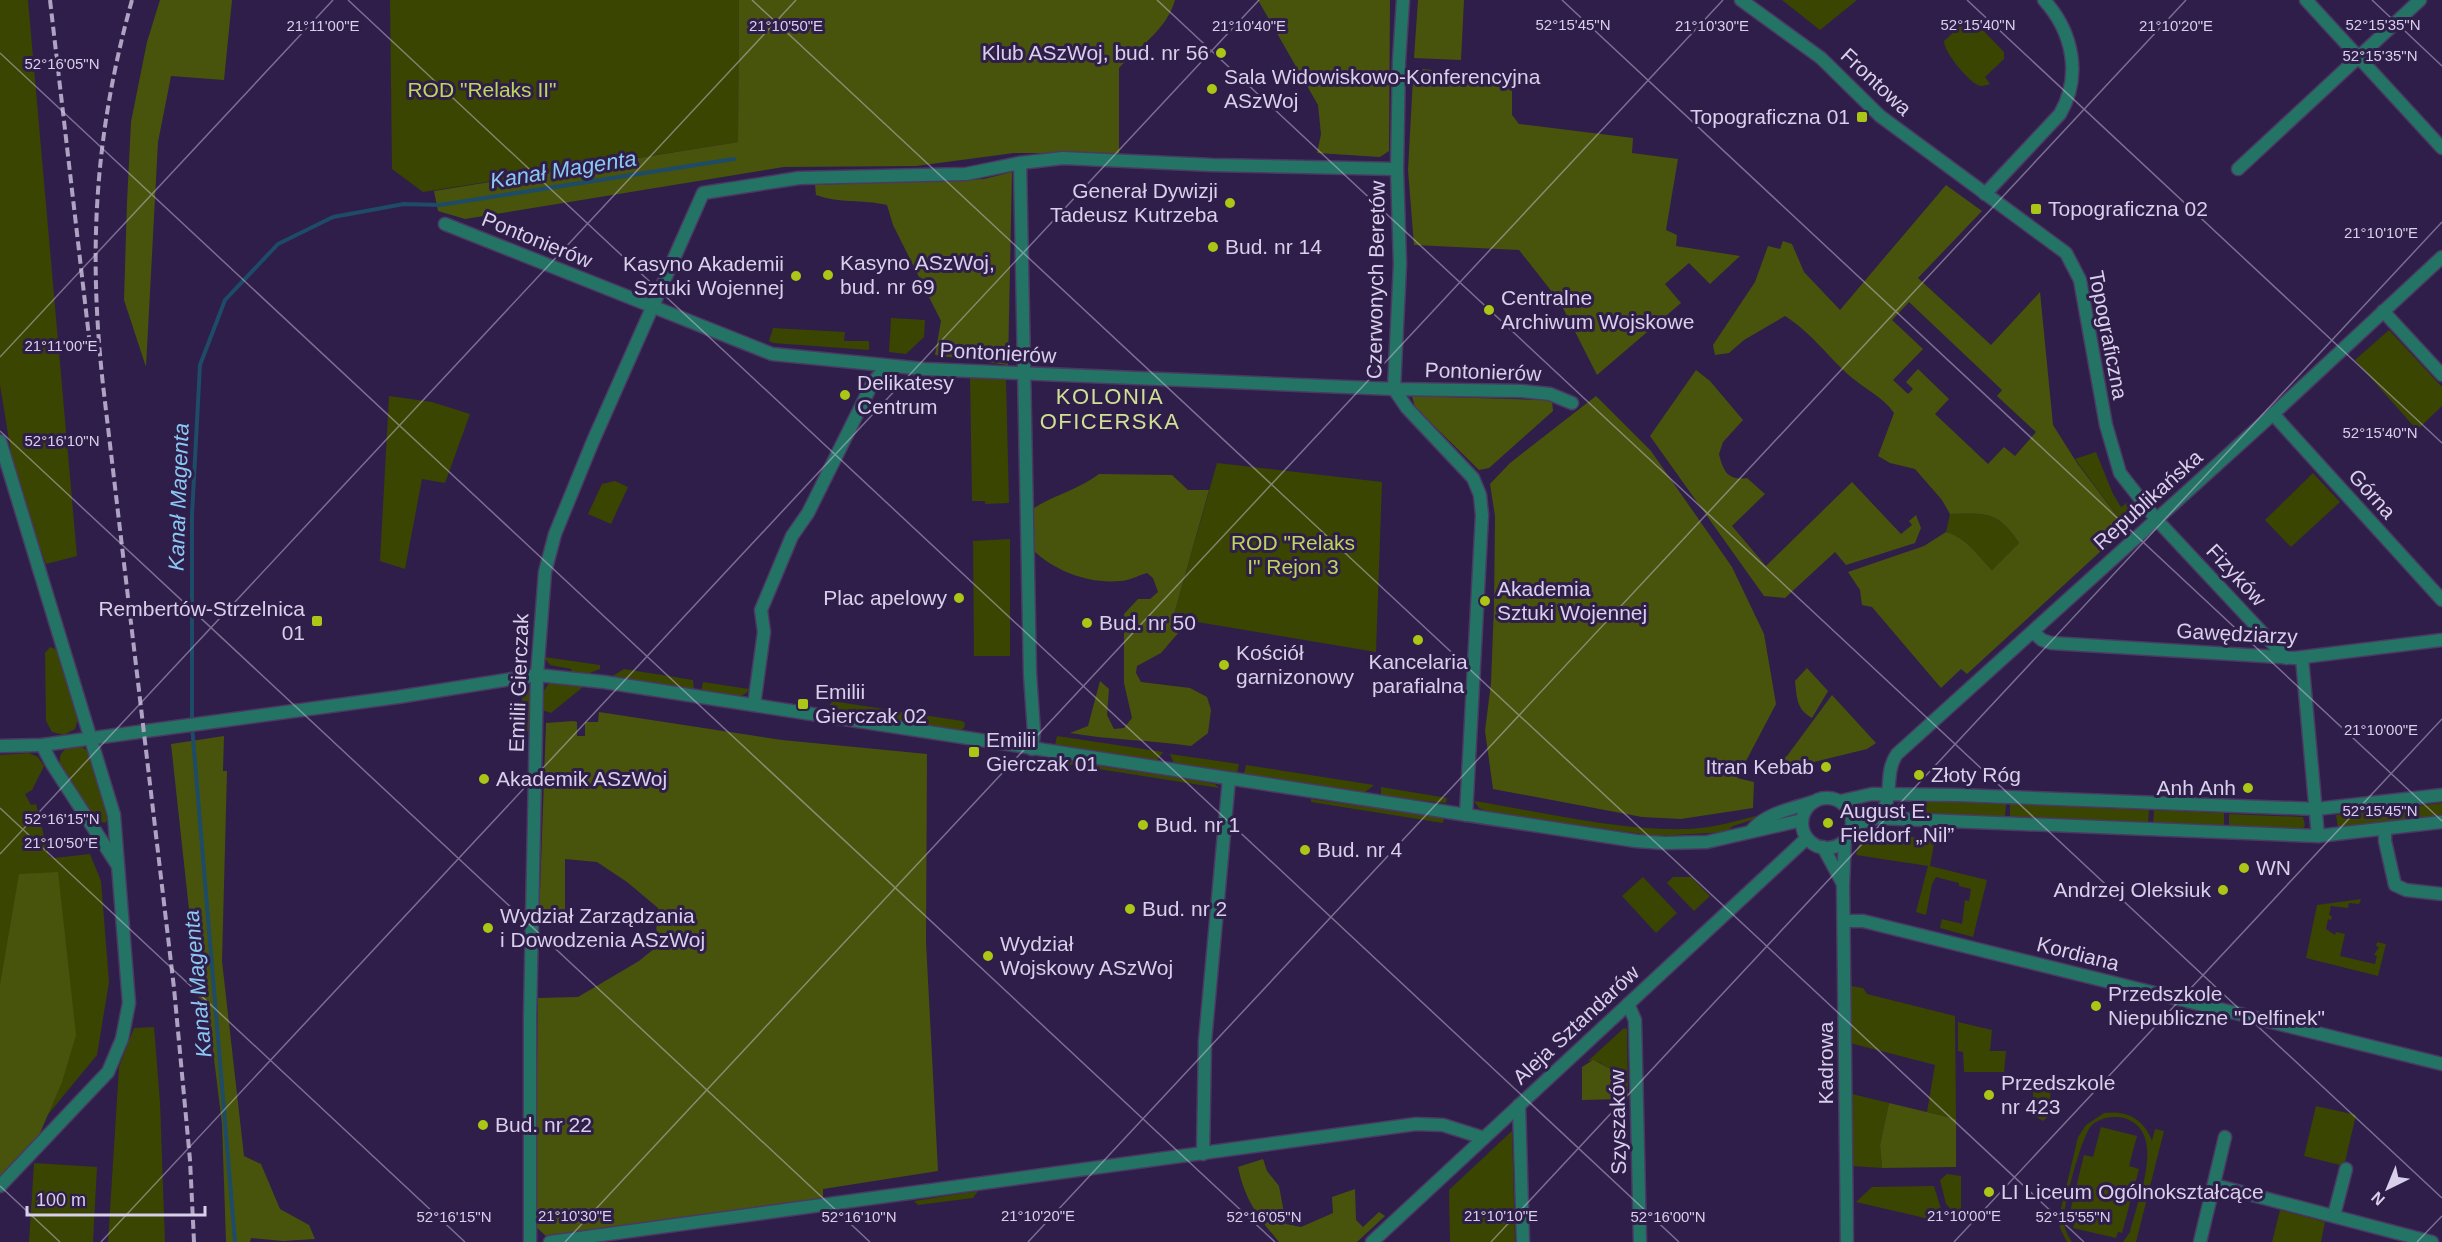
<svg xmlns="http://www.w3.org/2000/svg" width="2442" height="1242" font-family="Arial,sans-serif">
<rect width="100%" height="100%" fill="#2f1e49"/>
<g fill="#3a4501">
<path d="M0 0H28L77 556 46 564 16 483 0 385Z"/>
<path d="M390 0H739L738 142 423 192 392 169Z"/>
<path d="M1782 0H1857L1820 30Z"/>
<path d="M1970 17 2004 52V59L1985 77 1990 84C1985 86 1980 87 1976 84 1966 78 1944 52 1944 41Z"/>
<path d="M891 318 925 320 924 337 906 354 889 352Z"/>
<path d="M773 328 845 332 844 341H869V350L773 343 769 341Z"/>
<path d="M2389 330 2442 387V406L2417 430 2355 360Z"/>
<path d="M970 376 1006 379 1009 503 985 504V501H972Z"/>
<path d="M389 396 432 402 470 414 445 483 422 479 405 569 380 561Z"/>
<path d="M2096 452 2113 494 2121 507 2127 503 2132 509V522L2126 528 2075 459Z"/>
<path d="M1217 463 1382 482 1376 652 1173 618Z"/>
<path d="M2313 473 2340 502 2291 547 2265 520Z"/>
<path d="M615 481 628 487 611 524 588 514 602 484Z"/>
<path d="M1950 514C1986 513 1998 511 2019 543L1992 570C1978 556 1966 537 1946 532Z"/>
<path d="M1010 539V656H974L973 541Z"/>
<path d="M50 647 58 650 79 717 75 729 64 735 52 732 46 721 45 653Z"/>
<path d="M544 657 600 665V669L587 674 572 672 571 669 550 665Z"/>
<path d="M624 669 693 680 694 690 611 677Z"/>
<path d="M703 682 749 689C743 704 714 693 701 691Z"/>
<path d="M521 683 530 691 531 729 522 735V693L516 685Z"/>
<path d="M549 683 583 687 551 713 542 710V694Z"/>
<path d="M832 701 962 721 965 723 964 728 959 731 841 713 837 707 830 705Z"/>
<path d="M1057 736 1163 752 1156 762 1055 745Z"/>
<path d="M80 745 90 753 109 819 105 823 96 821 61 768C56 752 66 746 80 745Z"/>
<path d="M29 753 38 757 44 766 32 790 25 794 31 805 36 804 49 856 54 858 90 854 101 881 109 982 97 1055 22 1146 0 1168V755Z"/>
<path d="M1170 754 1239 764 1237 773 1174 764Z"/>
<path d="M1053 759 1199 781 1215 784 1219 788 1054 762Z"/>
<path d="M1246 765 1374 785 1364 793 1244 774Z"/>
<path d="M1381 787 1447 798 1446 803 1381 796Z"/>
<path d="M1311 799 1444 818 1443 823 1311 802Z"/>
<path d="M1911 800 2006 804 2005 817 1911 813Z"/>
<path d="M1474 801C1543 812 1618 831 1688 829 1713 828 1736 821 1760 815L1761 817 1733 826 1726 832 1657 836 1492 813 1479 808Z"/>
<path d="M2442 803V816L2338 828 2336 815Z"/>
<path d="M2010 804 2149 810 2148 823 2010 818Z"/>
<path d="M2154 810 2224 813V827L2153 823Z"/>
<path d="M2229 814 2303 817 2305 825 2302 830 2229 827Z"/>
<path d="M1873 835 1935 838 1930 866 1987 880 1973 937 1940 928 1942 919 1962 924 1965 900 1969 901 1971 889 1959 886V883L1936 877 1932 884 1926 915 1916 912 1928 866 1856 855 1860 842Z"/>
<path d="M1643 877 1677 913 1656 933 1622 896Z"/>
<path d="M1673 877H1691L1710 896 1694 911 1667 883Z"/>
<path d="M2361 899 2359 904 2349 903 2348 908 2331 906 2329 915 2332 916 2331 920 2328 919 2326 929 2335 935 2336 932 2345 934 2340 956 2375 964 2377 956 2374 955 2379 947 2376 946 2377 942 2386 944 2378 976 2306 958 2317 905Z"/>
<path d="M1851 986 1863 988 1867 994 1955 1016 1956 1119 1927 1112 1935 1065 1850 1043Z"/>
<path d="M1958 1022 1992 1030 1990 1051H2006L2004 1072H1964L1963 1052 1958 1051Z"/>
<path d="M154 1027 160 1102 165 1242H108L119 1067 134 1028Z"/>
<path d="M1624 1028 1627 1029 1628 1099H1622L1624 1081C1618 1073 1599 1059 1588 1061Z"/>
<path d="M2043 1081 2050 1086 2051 1114 2043 1121 2033 1115V1089L2037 1082Z"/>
<path d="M1852 1094 1889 1103 1880 1145 1882 1168 1851 1166Z"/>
<path d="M2316 1106 2356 1115 2344 1166 2304 1156Z"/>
<path d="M2104 1113C2127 1110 2144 1119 2152 1141L2155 1129 2164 1131 2136 1242H2123L2130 1232C2137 1201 2167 1135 2127 1119 2115 1115 2102 1117 2092 1125 2082 1134 2063 1206 2064 1221 2064 1229 2068 1236 2072 1242H2067L2060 1228V1213L2078 1137 2086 1125Z"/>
<path d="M2101 1127 2137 1136 2129 1166 2139 1169 2122 1233 2118 1232 2116 1238 2073 1228 2075 1221 2068 1220 2084 1155 2093 1157Z"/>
<path d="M1512 1131 1515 1242H1450L1449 1190Z"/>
<path d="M34 1163 97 1167 93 1242H29Z"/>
<path d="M1947 1174 1961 1176V1210L1953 1211 1946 1204 1940 1180Z"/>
<path d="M1872 1187 1934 1186 1944 1219 1942 1222 1856 1202Z"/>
<path d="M978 1191 973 1198 918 1205 914 1201Z"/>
<path d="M2280 1210 2325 1222 2321 1242H2272Z"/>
</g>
<g fill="#48540b" fill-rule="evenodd">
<path d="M160 0H232L224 80 171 76 158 142 146 367 124 300 127 202 131 122 147 42Z"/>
<path d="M739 0H1175C1167 29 1139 47 1119 68V153H1014L916 166 784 167 465 219 438 211 434 191 738 142Z"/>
<path d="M1258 0H1390L1389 151 1380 157 1317 153 1321 134 1318 105Z"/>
<path d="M1418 0H1464L1461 60 1414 58Z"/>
<path d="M1423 69 1504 78 1512 91V115L1519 124 1633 138 1632 153 1678 159 1666 230 1677 235 1676 246 1740 256 1710 284 1689 263 1665 284 1681 303 1597 375 1560 302 1519 250 1414 245 1408 170 1413 79Z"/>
<path d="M1012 172 1008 365 935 355 941 321 893 225 887 205C861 199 841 204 816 195L815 185 984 179Z"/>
<path d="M1946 185 1982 211 1918 278 1991 345 2040 292 2053 425 2077 463 2126 528 1967 674 1961 669 1941 688 1872 607 1862 605 1860 590 1848 572 1924 546 1946 532C1966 537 1978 556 1992 570L2019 543C1998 511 1986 513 1950 514L1942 500 1915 469 1890 463 1878 456 1894 413C1883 397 1865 389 1851 377 1828 357 1812 333 1785 316L1744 340 1729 353 1715 355 1713 345 1755 282 1768 246 1780 249 1783 241 1792 244 1804 272 1840 310ZM1909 302 2002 390 1997 396 2036 432 2015 456 2004 447 1988 464 1935 414 1949 399 1918 369 1906 382 1913 389 1908 394 1893 380 1923 349 1892 320Z"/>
<path d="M1696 370 1710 381 1743 420 1723 442 1719 454C1723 471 1728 481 1747 478L1765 494 1732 526 1766 566 1852 482 1901 534 1912 525 1909 521 1916 515 1921 528 1915 543 1846 565 1835 552 1785 598 1764 596 1650 436Z"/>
<path d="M1412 396 1543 400 1552 401 1553 411 1489 468 1479 470 1415 407Z"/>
<path d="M1596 396 1651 451 1732 567 1764 634 1776 704 1737 778 1754 782 1753 808 1681 819 1642 817 1493 789 1485 731 1491 683 1494 606 1495 516 1490 484 1510 463Z"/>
<path d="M1099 474 1172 475 1188 490H1209L1173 618 1172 625 1179 632 1161 653 1137 666 1136 673 1141 682 1190 688 1207 697 1211 710 1208 733 1191 746C1150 740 1110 740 1070 733L1088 726 1100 681 1109 689 1107 715 1114 729 1124 728 1132 718 1124 683V614L1138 599H1150L1158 592 1153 578 1147 573C1139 575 1129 581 1120 581 1089 584 1055 571 1034 551L1025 564 1031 510C1053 495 1078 490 1099 474Z"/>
<path d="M1807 668 1828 691 1812 718C1796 709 1797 697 1795 681Z"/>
<path d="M1832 695 1876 743 1867 749 1773 772 1772 766 1787 756Z"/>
<path d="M599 712 782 740 927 754 926 942 938 1171 823 1189V1201L547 1237 535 1226 538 998 578 997 639 961 655 948 658 908 627 882 597 862 565 859V920H539L546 723 574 721 577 722V736H585V722H598Z"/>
<path d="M224 736 223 771H227L222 961 244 1156 261 1164 280 1209 309 1225 315 1239 283 1241 251 1238 250 1242H226L222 1124 212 1042 203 1038 171 744Z"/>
<path d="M58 872 76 1035 62 1082 37 1140 0 1176V985L19 874Z"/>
<path d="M1593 1060 1621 1074 1624 1081 1622 1099 1582 1100V1067Z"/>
<path d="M1889 1103 1956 1119V1167L1882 1168 1880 1145Z"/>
<path d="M1263 1159 1267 1171 1279 1186 1286 1224 1301 1227 1333 1213 1332 1197 1355 1189 1356 1220 1363 1227 1379 1212 1385 1216 1357 1242H1279C1258 1217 1245 1200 1238 1167Z"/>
</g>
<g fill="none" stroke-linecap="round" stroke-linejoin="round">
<path stroke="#1d4b68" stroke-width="4" d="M235 1242 192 726V515L200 365 225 300 278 244 333 217 404 204 440 205 734 159"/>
<defs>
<g id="minor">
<path d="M1403 0 1399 61 1397 169 1400 264 1394 389 1407 408 1473 478 1480 495 1482 515 1466 815"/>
<path d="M1741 0 1821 58 1880 116 2066 253 2080 280 2106 425 2120 473 2156 519 2286 658"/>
<path d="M2306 0 2442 148"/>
<path d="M1020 163 1030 674 1034 732 1032 749"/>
<path d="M2238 169 2420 0"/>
<path d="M1985 194 2060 114C2082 76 2073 32 2044 0"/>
<path d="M445 224 772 354 925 369 1394 389 1522 391 1550 394 1572 403"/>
<path d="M2383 311 2442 375"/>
<path d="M2273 414 2442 600"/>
<path d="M0 441 114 815 129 1003 122 1039 108 1072 0 1186"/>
<path d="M2033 632 2042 640 2051 643 2295 658 2442 640"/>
<path d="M2302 658 2318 836"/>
<path d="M754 705 764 632 761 610 792 536 808 513 873 382 888 366"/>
<path d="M42 745 52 764 118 866"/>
<path d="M0 746 42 745 398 697 537 675 604 682 1636 841 1664 843 1707 842 1802 820"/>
<path d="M1876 818C1897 801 1882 775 1897 754L2273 414 2442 257"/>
<path d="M1753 829C1767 813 1794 808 1813 802"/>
<path d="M2385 829V841L2395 885 2406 890 2442 894"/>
<path d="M1845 840 1843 884 1847 1242"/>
<path d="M1823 847 1843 884"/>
<path d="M1844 921H1863L2442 1064"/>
<path d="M1628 1004 1635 1020 1640 1242"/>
<path d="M1519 1105 1523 1242"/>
<path d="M1203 1154 1205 1041 1229 779"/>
<path d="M2214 1185 2432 1242"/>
<path d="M2334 1215 2346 1169"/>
<path d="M530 1242V1018L537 675 545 572 555 534 593 441 703 193 799 178 966 174 1020 163 1063 158 1212 165 1397 169"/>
<path d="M550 1242 1416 1124 1443 1125 1484 1138"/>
<path d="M2200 1242 2225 1137"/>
</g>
<g id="tertiary">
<circle cx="1827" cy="823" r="25"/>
<path d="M1841 801 1872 794 1958 795 2316 809 2442 795"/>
<path d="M1853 825 1876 818 2318 836 2442 822"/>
<path d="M1372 1242 1807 838"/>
</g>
</defs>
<use href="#minor" stroke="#4a3a63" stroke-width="15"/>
<use href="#tertiary" stroke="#4a3a63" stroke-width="15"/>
<use href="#minor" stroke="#247466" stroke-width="12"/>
<use href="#tertiary" stroke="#247466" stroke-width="12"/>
<g stroke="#aea3c3" stroke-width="4" stroke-dasharray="9 4.5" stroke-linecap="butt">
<path d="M50 0 89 337"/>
<path d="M132 0C95 133 88 248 103 385L174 988 190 1160 194 1242"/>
</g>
</g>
<path fill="none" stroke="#d8cfeb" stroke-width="1.5" stroke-opacity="0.45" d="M348 0 1679 1242M752 0 2084 1242M1157 0 2442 1198M1562 0 2442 821M1967 0 2442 443M2372 0 2442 66M0 53 1275 1242M0 357 333 0M0 431 870 1242M0 808 465 1242M0 854 796 0M0 1186 60 1242M101 1242 1259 0M565 1242 1723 0M1028 1242 2186 0M1491 1242 2442 222M1954 1242 2442 719M2417 1242 2442 1216"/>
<g fill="#abc614" stroke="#2f1e49" stroke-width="2">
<circle cx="1221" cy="53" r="6"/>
<circle cx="1212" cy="89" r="6"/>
<rect x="1856" y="111" width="12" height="12" rx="3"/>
<circle cx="1230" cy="203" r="6"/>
<rect x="2030" y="203" width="12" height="12" rx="3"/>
<circle cx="1213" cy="247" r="6"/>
<circle cx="828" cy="275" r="6"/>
<circle cx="796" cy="276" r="6"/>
<circle cx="1489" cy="310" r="6"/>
<circle cx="845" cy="395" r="6"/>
<circle cx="959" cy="598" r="6"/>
<circle cx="1485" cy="601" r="6"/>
<rect x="311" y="615" width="12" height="12" rx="3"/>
<circle cx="1087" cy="623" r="6"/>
<circle cx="1418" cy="640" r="6"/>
<circle cx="1224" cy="665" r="6"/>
<rect x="797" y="698" width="12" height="12" rx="3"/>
<rect x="968" y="746" width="12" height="12" rx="3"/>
<circle cx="1826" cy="767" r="6"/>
<circle cx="1919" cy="775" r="6"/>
<circle cx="484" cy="779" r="6"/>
<circle cx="2248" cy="788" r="6"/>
<circle cx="1828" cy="823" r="6"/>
<circle cx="1143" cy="825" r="6"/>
<circle cx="1305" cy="850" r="6"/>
<circle cx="2244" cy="868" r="6"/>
<circle cx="2223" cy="890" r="6"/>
<circle cx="1130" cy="909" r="6"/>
<circle cx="488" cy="928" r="6"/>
<circle cx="988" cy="956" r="6"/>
<circle cx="2096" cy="1006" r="6"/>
<circle cx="1989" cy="1095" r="6"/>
<circle cx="483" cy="1125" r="6"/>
<circle cx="1989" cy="1192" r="6"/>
</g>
<g text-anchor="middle" stroke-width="6" stroke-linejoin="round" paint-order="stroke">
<g font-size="21" fill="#d8cfeb" stroke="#2f1e49" text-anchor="start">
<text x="1209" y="60" text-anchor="end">Klub ASzWoj, bud. nr 56</text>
<text x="1224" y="84">Sala Widowiskowo-Konferencyjna<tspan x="1224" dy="24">ASzWoj</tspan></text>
<text x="1850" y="124" text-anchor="end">Topograficzna 01</text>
<text x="1218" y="198" text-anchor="end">Generał Dywizji<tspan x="1218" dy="24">Tadeusz Kutrzeba</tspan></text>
<text x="2048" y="216">Topograficzna 02</text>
<text x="1225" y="254">Bud. nr 14</text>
<text x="840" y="270">Kasyno ASzWoj,<tspan x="840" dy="24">bud. nr 69</tspan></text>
<text x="784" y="271" text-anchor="end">Kasyno Akademii<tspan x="784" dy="24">Sztuki Wojennej</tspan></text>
<text x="1501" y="305">Centralne<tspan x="1501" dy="24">Archiwum Wojskowe</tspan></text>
<text x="857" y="390">Delikatesy<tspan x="857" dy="24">Centrum</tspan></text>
<text x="1497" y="596">Akademia<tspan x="1497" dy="24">Sztuki Wojennej</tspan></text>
<text x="947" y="605" text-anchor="end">Plac apelowy</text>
<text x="305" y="616" text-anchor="end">Rembertów-Strzelnica<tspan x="305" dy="24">01</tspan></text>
<text x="1099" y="630">Bud. nr 50</text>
<text x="1236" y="660">Kościół<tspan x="1236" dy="24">garnizonowy</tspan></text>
<text x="1418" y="669" text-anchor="middle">Kancelaria<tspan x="1418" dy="24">parafialna</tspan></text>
<text x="815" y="699">Emilii<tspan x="815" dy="24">Gierczak 02</tspan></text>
<text x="986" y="747">Emilii<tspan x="986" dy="24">Gierczak 01</tspan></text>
<text x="1814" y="774" text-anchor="end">Itran Kebab</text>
<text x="1931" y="782">Złoty Róg</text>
<text x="496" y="786">Akademik ASzWoj</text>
<text x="2236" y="795" text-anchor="end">Anh Anh</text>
<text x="1840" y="818">August E.<tspan x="1840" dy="24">Fieldorf „Nil”</tspan></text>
<text x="1155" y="832">Bud. nr 1</text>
<text x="1317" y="857">Bud. nr 4</text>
<text x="2256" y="875">WN</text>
<text x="2211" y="897" text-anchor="end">Andrzej Oleksiuk</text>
<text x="1142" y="916">Bud. nr 2</text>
<text x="500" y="923">Wydział Zarządzania<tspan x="500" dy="24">i Dowodzenia ASzWoj</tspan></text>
<text x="1000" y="951">Wydział<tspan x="1000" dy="24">Wojskowy ASzWoj</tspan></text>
<text x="2108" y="1001">Przedszkole<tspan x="2108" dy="24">Niepubliczne "Delfinek"</tspan></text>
<text x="2001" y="1090">Przedszkole<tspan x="2001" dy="24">nr 423</tspan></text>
<text x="495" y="1132">Bud. nr 22</text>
<text x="2001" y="1199">LI Liceum Ogólnokształcące</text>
</g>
<g font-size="21" fill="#d8cfeb" stroke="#2f1e49">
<text transform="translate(1876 82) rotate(43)" y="7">Frontowa</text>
<text transform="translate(537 240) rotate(22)" y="7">Pontonierów</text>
<text transform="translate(1376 280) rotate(-89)" y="7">Czerwonych Beretów</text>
<text transform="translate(2108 335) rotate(79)" y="7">Topograficzna</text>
<text transform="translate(998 353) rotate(3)" y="7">Pontonierów</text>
<text transform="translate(1483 372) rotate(2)" y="7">Pontonierów</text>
<text transform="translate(2372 494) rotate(48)" y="7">Górna</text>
<text transform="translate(2148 500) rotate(-42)" y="7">Republikańska</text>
<text transform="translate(2236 575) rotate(47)" y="7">Fizyków</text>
<text transform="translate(2237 634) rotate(3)" y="7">Gawędziarzy</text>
<text transform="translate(519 683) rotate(-88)" y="7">Emilii Gierczak</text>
<text transform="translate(2078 954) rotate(14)" y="7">Kordiana</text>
<text transform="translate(1576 1025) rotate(-43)" y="7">Aleja Sztandarów</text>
<text transform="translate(1826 1063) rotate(-90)" y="7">Kadrowa</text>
<text transform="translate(1618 1122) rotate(-91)" y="7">Szyszaków</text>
</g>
<g font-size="21" fill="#bdd55f" stroke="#2f1e49">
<text x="482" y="97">ROD "Relaks II"</text>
<text x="1293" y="550">ROD "Relaks<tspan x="1293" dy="24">I" Rejon 3</tspan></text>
</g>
<g font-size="22" font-style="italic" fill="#8ac8f3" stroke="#2f1e49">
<text transform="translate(563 169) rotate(-9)" y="8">Kanał Magenta</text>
<text transform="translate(178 497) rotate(-88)" y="8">Kanał Magenta</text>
<text transform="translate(197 984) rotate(-95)" y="8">Kanał Magenta</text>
</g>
<g font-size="22" letter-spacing="1.5" fill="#cfe094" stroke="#2f1e49">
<text x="1110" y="404">KOLONIA<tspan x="1110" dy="25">OFICERSKA</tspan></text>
</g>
</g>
<g font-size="15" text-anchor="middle" fill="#d8cfeb" stroke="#2f1e49" stroke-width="6" stroke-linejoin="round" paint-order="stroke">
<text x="2383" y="30">52°15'35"N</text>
<text x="1573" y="30">52°15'45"N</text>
<text x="1978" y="30">52°15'40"N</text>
<text x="323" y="31">21°11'00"E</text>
<text x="1249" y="31">21°10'40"E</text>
<text x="1712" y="31">21°10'30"E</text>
<text x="2176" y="31">21°10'20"E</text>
<text x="786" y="31">21°10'50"E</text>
<text x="2380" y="61">52°15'35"N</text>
<text x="62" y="69">52°16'05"N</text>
<text x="2381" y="238">21°10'10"E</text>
<text x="61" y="351">21°11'00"E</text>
<text x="2380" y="438">52°15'40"N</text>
<text x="62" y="446">52°16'10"N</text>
<text x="2381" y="735">21°10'00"E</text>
<text x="2380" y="816">52°15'45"N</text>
<text x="62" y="824">52°16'15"N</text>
<text x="61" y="848">21°10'50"E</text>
<text x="575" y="1221">21°10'30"E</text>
<text x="1038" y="1221">21°10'20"E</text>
<text x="1501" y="1221">21°10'10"E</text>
<text x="1964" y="1221">21°10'00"E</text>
<text x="454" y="1222">52°16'15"N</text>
<text x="859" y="1222">52°16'10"N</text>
<text x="1264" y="1222">52°16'05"N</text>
<text x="1668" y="1222">52°16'00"N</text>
<text x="2073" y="1222">52°15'55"N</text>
</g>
<g transform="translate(2388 1188) rotate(223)" stroke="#2f1e49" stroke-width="4.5" paint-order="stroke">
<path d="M0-4.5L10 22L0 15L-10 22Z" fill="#d8cfeb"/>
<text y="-9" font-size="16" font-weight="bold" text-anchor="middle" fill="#d8cfeb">N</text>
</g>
<path d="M27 1206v9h178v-9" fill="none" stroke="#d8cfeb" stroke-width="3"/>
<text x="36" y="1206" font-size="18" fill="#d8cfeb" stroke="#2f1e49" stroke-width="4.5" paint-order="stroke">100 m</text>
</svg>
